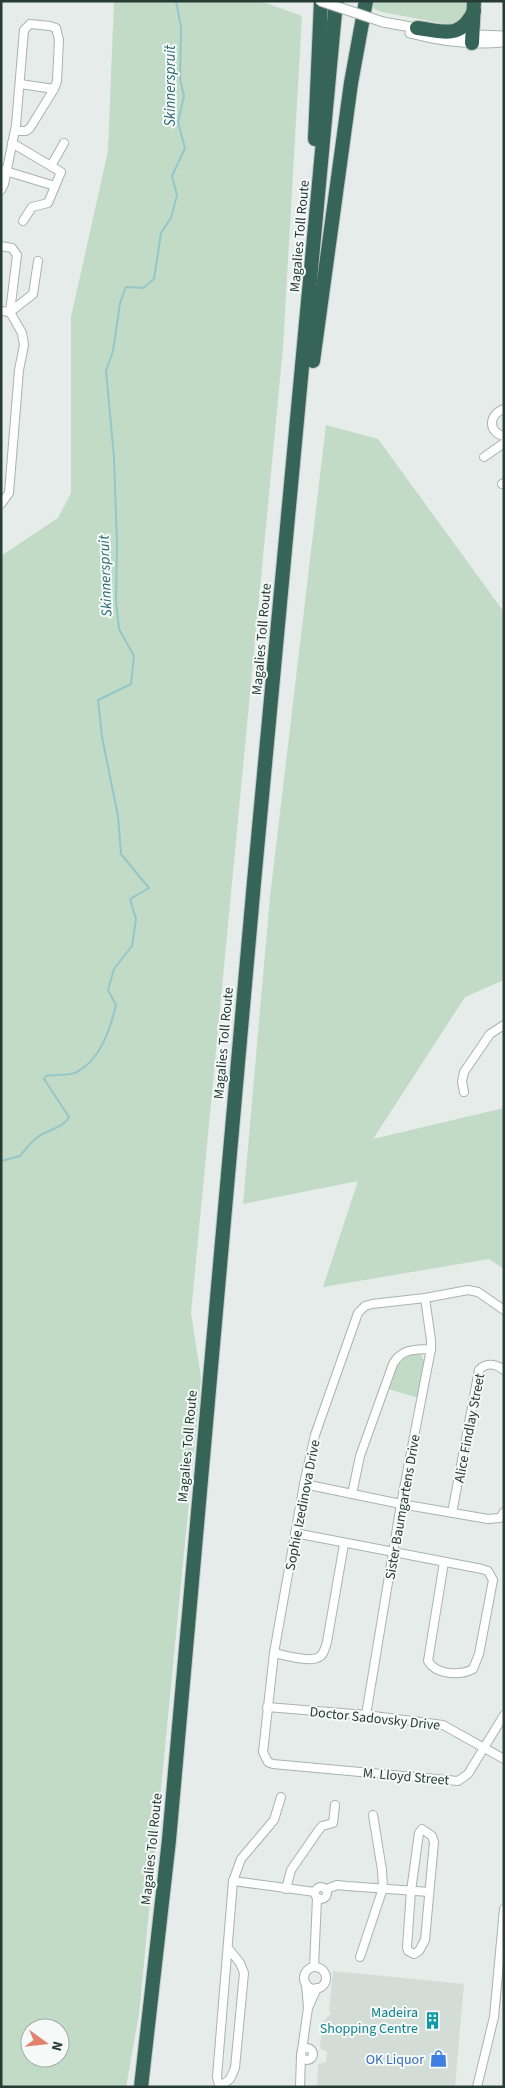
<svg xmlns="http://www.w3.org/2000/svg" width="505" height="2088" font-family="'Source Sans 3',sans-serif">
<rect width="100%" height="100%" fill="#e5ece9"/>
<path fill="#d3dcd7" d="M333 1971 464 1984 455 2087H317L318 2064 326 2062 327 2052 320 2048 321 2037 322 2023 331 2013 329 2011Z"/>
<g fill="#c1dbc6" fill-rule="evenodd">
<path d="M114 1H260L302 16 283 347 191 1313 201 1378 139 2014 126 2087H1V556L58 518 71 493V317L108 151ZM30 2028H60V2058H30Z"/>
<path d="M371 1H470L469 8 460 23 451 25 382 12 370 7Z"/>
<path d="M326 425 378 439 504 612V980L465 997 373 1139 504 1108V1269L489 1259 323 1287 358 1181 243 1204 270 897Z"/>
<path d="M406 1353H420L425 1362 419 1398 388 1389 398 1360Z"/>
</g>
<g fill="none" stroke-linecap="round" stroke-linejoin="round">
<path stroke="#94c6ca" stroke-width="2" d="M1 1161 20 1156C26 1148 31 1142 39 1136 50 1129 63 1128 69 1117L44 1079 46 1076C54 1074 70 1076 77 1072 101 1059 110 1029 116 1005L108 990 114 969 132 946 136 919 130 899 149 888 121 854 118 816 102 737 98 700 131 684 134 656 119 629 116 601 117 545 114 457 106 371 113 351 120 303 126 287 143 288 154 279 161 233 171 218 177 195 172 176 185 148 178 122 184 96 180 79 181 27 176 1"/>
<defs>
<g id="minor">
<path d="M20 84 54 89"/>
<path d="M12 143 61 172 48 203 32 207 23 221"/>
<path d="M51 166 64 143"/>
<path d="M2 170 55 186"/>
<path d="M1 190 4 184 16 125 24 30 30 24 50 26 56 28 59 40 57 81 54 89 30 128 26 131H15"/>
<path d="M1 246 12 248 17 255 10 312 22 333 24 345 19 370 9 493 1 504"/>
<path d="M1 311 10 312 33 294 38 261"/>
<path d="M504 409C489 414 487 432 504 436"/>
<path d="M484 457 504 443"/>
<path d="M502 484 504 483"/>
<path d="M464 1092 462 1082 464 1072 490 1034 504 1025"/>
<path d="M504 1310 478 1292 468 1290 425 1298 372 1304 365 1306 358 1313 315 1435 304 1484 274 1653 263 1752 268 1762 273 1764 458 1781 468 1774 504 1715"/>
<path d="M304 1484 401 1504 488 1519 500 1518 504 1512"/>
<path d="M352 1494 360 1456 393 1364C402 1348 414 1350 431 1349"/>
<path d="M452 1513 479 1370C486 1362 496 1364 504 1370"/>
<path d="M295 1533 482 1569 488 1571 493 1580 479 1654 473 1669C460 1676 436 1675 428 1661L444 1562"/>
<path d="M274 1653C284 1655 308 1662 317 1658 324 1656 325 1648 327 1642L344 1544"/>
<path d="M267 1707 366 1715 443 1725 504 1759"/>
<path d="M366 1715 401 1504 431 1349V1340L425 1298"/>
<path d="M422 1829 432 1836 434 1842 425 1940 419 1951 414 1954 408 1951 407 1947 411 1891 419 1833Z"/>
<path d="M233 1881 315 1892"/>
<circle cx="321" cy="1893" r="6"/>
<path d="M286 1889 291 1870 318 1831 322 1826 333 1823 335 1805"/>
<path d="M327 1889 337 1885 347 1886 429 1892"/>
<path d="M228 1948 240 1963 244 1973 235 2068 230 2079 221 2086 219 2085 217 2077 233 1881 241 1859 274 1820 281 1797"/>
<path d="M360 1957 383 1888 382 1870 373 1815"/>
<path d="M314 1967 317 1898"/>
<circle cx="315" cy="1978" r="11"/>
<path d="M308 2008 317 1988"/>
<circle cx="307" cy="2054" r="6"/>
<path d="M302 2050 308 2008 306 1984"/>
<path d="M300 2087 301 2056"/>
<path d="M477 2087 494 2017 504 1909"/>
</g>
<g id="tertiary">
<path d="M383 22 422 29"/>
<path d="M410 33C440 41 472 45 503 42"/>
<path d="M449 34 504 36"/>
</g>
<g id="motorway">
<path d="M417 28C444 31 460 40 474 11"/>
<path d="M472 43 474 1"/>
<path d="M315 139 321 1"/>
<path d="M313 361 351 83 366 1"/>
<path d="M141 2087 169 1840 254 882 336 1"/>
</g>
</defs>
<use href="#minor" stroke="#a8b4af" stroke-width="10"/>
<use href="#tertiary" stroke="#a8b4af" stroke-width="11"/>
<use href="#motorway" stroke="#c2c8c6" stroke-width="16"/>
<use href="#minor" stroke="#fff" stroke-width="8"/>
<use href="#tertiary" stroke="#fff" stroke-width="9"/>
<use href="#motorway" stroke="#366558" stroke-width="14"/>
<defs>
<path id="tertiary-bridge" d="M320 1 383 22"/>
</defs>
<use href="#tertiary-bridge" stroke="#a8b4af" stroke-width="11" stroke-linecap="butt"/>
<use href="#tertiary-bridge" stroke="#fff" stroke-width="9"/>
</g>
<defs>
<symbol id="building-bare" viewBox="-9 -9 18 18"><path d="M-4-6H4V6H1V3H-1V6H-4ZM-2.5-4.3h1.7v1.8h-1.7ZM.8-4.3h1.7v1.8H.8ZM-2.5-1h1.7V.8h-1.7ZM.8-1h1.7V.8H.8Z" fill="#0f9aa8" stroke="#f5f9f7" stroke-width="2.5" paint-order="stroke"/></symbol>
<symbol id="shop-bare" viewBox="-9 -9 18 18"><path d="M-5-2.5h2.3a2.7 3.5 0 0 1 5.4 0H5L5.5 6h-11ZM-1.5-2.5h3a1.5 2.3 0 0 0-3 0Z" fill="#3f7fe0" stroke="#f5f9f7" stroke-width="2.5" paint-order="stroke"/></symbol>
</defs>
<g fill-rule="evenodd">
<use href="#building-bare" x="420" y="2008" width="25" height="25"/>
<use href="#shop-bare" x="426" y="2046" width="25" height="25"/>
</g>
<g text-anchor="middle" stroke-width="4" stroke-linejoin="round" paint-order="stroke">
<g font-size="14" fill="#263c35" stroke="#f5f9f7">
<text transform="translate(299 236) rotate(-85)" y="5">Magalies Toll Route</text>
<text transform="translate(261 639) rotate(-85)" y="5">Magalies Toll Route</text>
<text transform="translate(223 1043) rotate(-85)" y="5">Magalies Toll Route</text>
<text transform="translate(469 1428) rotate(-79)" y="5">Alice Findlay Street</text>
<text transform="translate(187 1446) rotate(-85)" y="5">Magalies Toll Route</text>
<text transform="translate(302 1505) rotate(-79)" y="5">Sophie Izedinova Drive</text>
<text transform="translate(402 1507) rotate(-80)" y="5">Sister Baumgartens Drive</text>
<text transform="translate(375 1718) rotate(6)" y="5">Doctor Sadovsky Drive</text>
<text transform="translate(406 1776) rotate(5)" y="5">M. Lloyd Street</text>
<text transform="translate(151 1849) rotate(-84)" y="5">Magalies Toll Route</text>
</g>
<g font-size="14" fill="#0d838f" stroke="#f5f9f7" text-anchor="end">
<text x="418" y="2017">Madeira<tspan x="418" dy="16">Shopping Centre</tspan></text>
</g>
<g font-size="14" fill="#366cbe" stroke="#f5f9f7" text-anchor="end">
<text x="424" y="2064">OK Liquor</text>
</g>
<g font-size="15" font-style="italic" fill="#276a71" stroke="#f5f9f7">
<text transform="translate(170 86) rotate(-90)" y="5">Skinnerspruit</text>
<text transform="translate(105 576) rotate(-92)" y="5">Skinnerspruit</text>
</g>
</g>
<rect width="505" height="2088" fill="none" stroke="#263c35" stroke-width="5"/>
<g transform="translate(45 2043) rotate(105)"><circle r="24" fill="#f5f9f7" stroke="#a2ada9"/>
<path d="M0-4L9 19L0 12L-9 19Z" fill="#e1826e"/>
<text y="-8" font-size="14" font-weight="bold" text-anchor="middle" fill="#263c35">N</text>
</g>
</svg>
